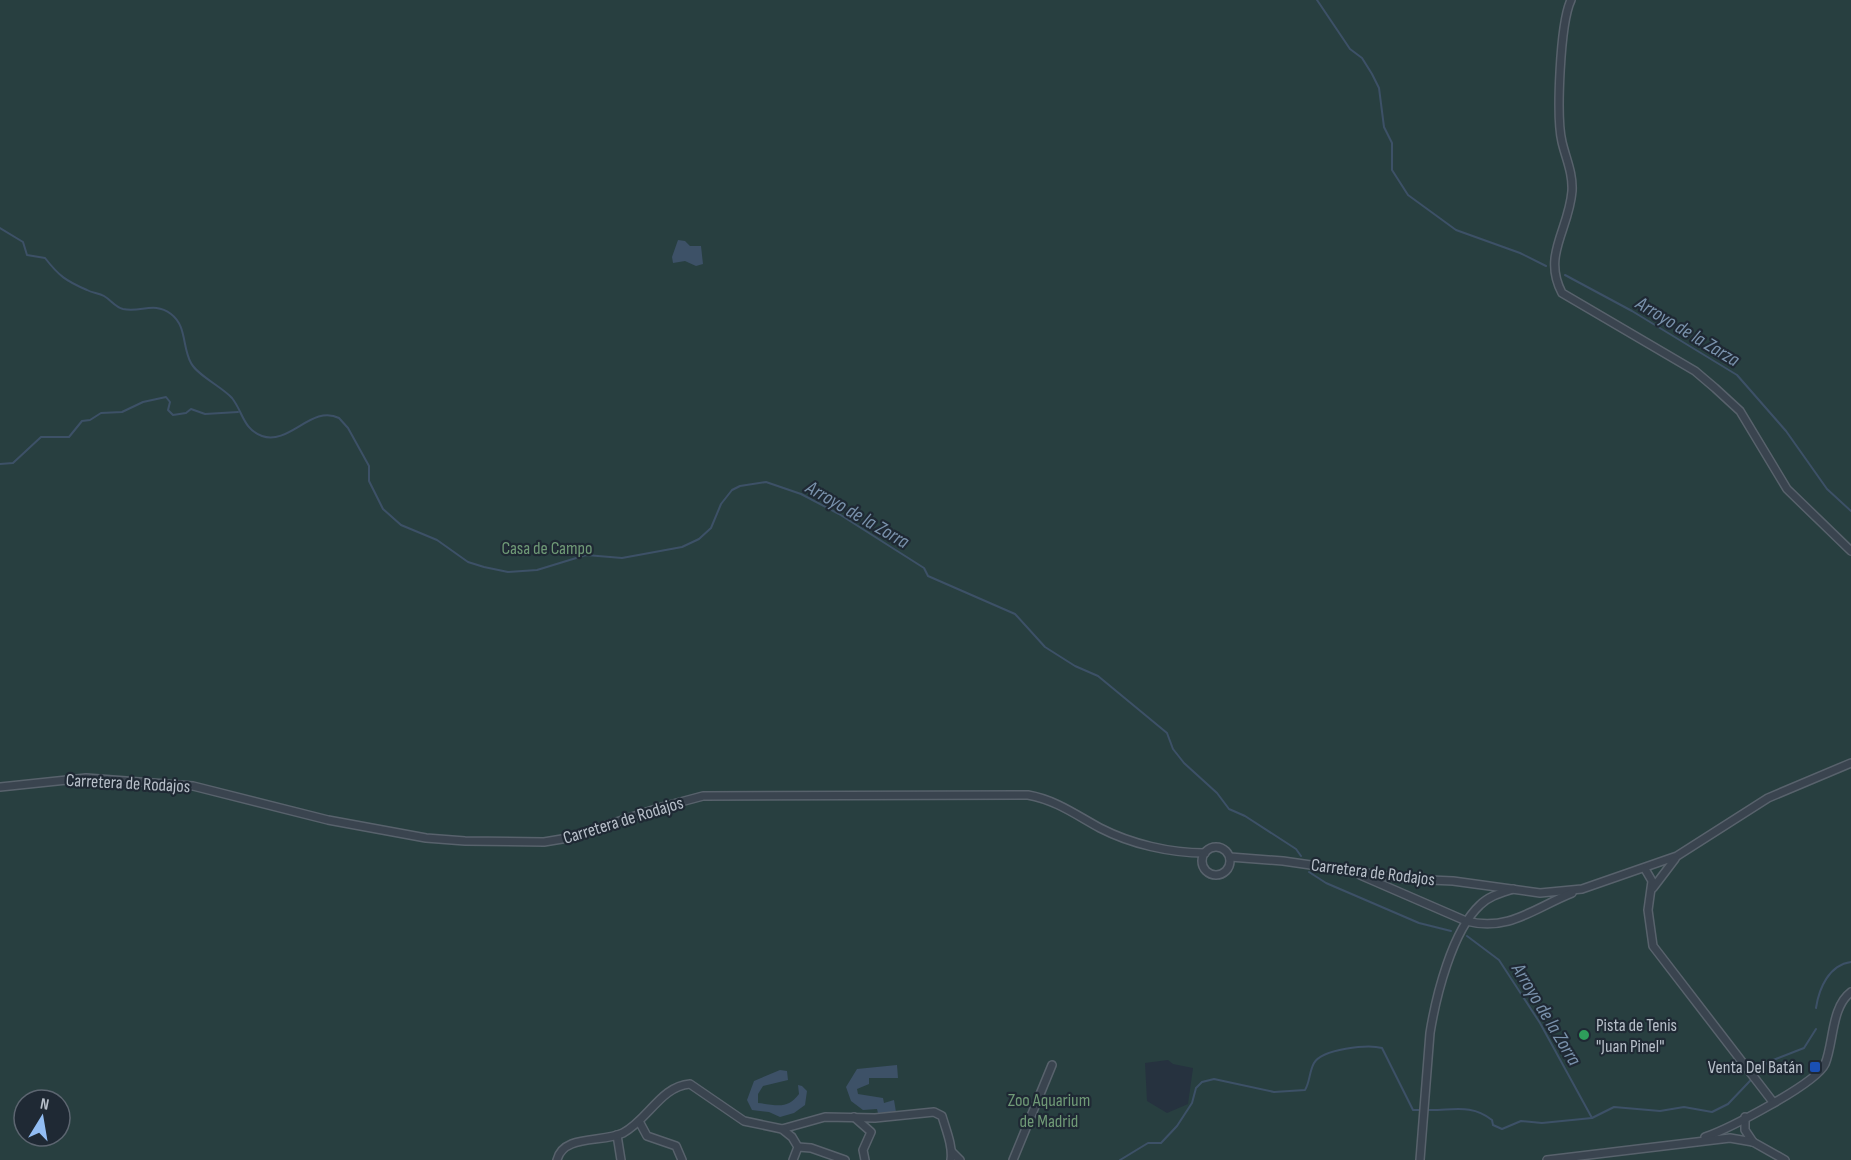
<svg xmlns="http://www.w3.org/2000/svg" width="1851" height="1160" font-family="'Sofia Sans Condensed',sans-serif">
<rect width="100%" height="100%" fill="#26323f"/>
<path fill="#283f40" fill-rule="evenodd" d="M0 0H1851V1160H0ZM1168 1060 1173 1064 1193 1068 1188 1104 1167 1113 1147 1101 1145 1063ZM24 1100H60V1136H24Z"/>
<g fill="#3d5167">
<path d="M678 240 685 241 690 246H701L703 264 696 266 685 261 673 263 672 257Z"/>
<path d="M897 1065 898 1078H869V1084L857 1089 858 1094 883 1098 884 1103 894 1100 896 1112 878 1113 877 1109 863 1110 851 1101 846 1087 857 1069Z"/>
<path d="M780 1070 787 1071 788 1080 763 1086 758 1094V1103C777 1105 787 1110 799 1094L798 1085 802 1086 807 1091 805 1105 794 1113 780 1117 769 1112 752 1110 747 1100 754 1081Z"/>
</g>
<g fill="none" stroke-linecap="round" stroke-linejoin="round">
<g stroke="#3d5167" stroke-width="2">
<path d="M1317 0 1350 49 1362 58 1372 74 1379 88 1384 127 1392 143V170L1408 195 1456 230 1520 253 1546 266"/>
<path d="M0 228 23 242 27 255 45 258C59 276 66 281 87 290 92 293 99 293 104 296 111 300 115 307 123 309 141 313 154 301 171 314 187 326 182 347 191 363 197 375 222 387 232 398 243 412 243 429 262 436 289 446 312 404 339 418L348 428 369 466V481L383 509 401 525 437 540 468 562 484 567 508 572 537 570 586 555 622 558 682 547 699 539 711 528 721 504 732 490 740 486 766 482 801 494 839 514 924 568 928 576 1015 614 1045 647 1075 666 1098 676 1167 733 1173 749 1184 763 1217 793 1229 809 1245 816 1296 849 1301 856"/>
<path d="M1565 275 1632 311 1737 375 1786 431 1827 489 1851 511"/>
<path d="M0 464 13 463 41 437H69L82 421 90 420 101 413 122 412 143 402 166 397 170 402 168 410 173 415 186 413 191 409 205 414 238 412"/>
<path d="M1309 872 1326 883 1419 923 1451 931"/>
<path d="M1467 936 1499 960 1540 1023 1592 1118"/>
<path d="M1816 1008C1819 988 1829 965 1851 962"/>
<path d="M1427 1110C1451 1111 1471 1103 1492 1120L1493 1125 1502 1129 1521 1121 1542 1123 1592 1118 1614 1107 1660 1111 1684 1107 1712 1112 1728 1104 1768 1062 1804 1048 1816 1029"/>
<path d="M1120 1160 1148 1143H1161L1177 1126 1192 1103 1196 1088 1202 1082 1214 1079 1274 1092 1305 1090C1310 1082 1309 1072 1314 1063 1322 1049 1368 1044 1382 1048L1413 1110H1421"/>
</g>
<defs>
<g id="minor">
<path d="M1571 0C1560 23 1556 117 1562 142 1566 159 1573 173 1572 191 1569 230 1542 255 1562 293L1695 371 1715 388 1740 411 1787 489 1851 551"/>
<path d="M0 787 86 778 193 786 328 820 426 838 465 841 544 842 568 838 662 807 703 796 1028 795C1056 800 1076 815 1100 828 1131 844 1170 853 1205 853"/>
<circle cx="1216" cy="861" r="14"/>
<path d="M1230 857 1283 861 1408 879 1453 881 1540 893 1582 889 1677 856 1768 798 1851 763"/>
<path d="M1645 869 1652 881 1648 910 1653 946 1773 1102"/>
<path d="M1360 875 1466 921C1509 932 1534 908 1572 893"/>
<path d="M1653 888 1675 859"/>
<path d="M854 1117 871 1132 863 1150 865 1160"/>
<path d="M1745 1117V1130L1753 1142"/>
<path d="M640 1123 647 1136 676 1146 682 1160"/>
<path d="M782 1129 825 1117 875 1118 934 1112 942 1116C946 1130 953 1146 951 1160"/>
<path d="M617 1135 621 1160"/>
<path d="M1705 1137C1728 1129 1816 1084 1825 1064 1834 1042 1831 1007 1851 992"/>
<path d="M798 1147 811 1148 845 1160"/>
<path d="M952 1152 960 1160"/>
<path d="M557 1160C563 1134 603 1143 623 1133 648 1120 661 1086 690 1084L744 1121 782 1129 792 1137 798 1147 793 1160"/>
<path d="M1013 1160 1052 1065"/>
<path d="M1420 1160 1430 1033C1436 996 1452 931 1480 905 1489 896 1501 893 1513 889"/>
<path d="M1547 1160 1730 1138 1753 1142 1785 1160"/>
</g>
</defs>
<use href="#minor" stroke="#58626c" stroke-width="10"/>
<use href="#minor" stroke="#3a444f" stroke-width="7"/>
</g>
<circle fill="#2e9e5b" stroke="#1f2934" stroke-width="2" cx="1584" cy="1035" r="6"/>
<rect fill="#1a4fb4" stroke="#1f2934" stroke-width="2" x="1809" y="1061" width="12" height="12" rx="3"/>
<g text-anchor="middle" stroke-width="4.5" stroke-linejoin="round" paint-order="stroke">
<g font-size="18" fill="#6f9976" stroke="#1f2934">
<text x="547" y="554">Casa de Campo</text>
<text x="1049" y="1106">Zoo Aquarium<tspan x="1049" dy="21">de Madrid</tspan></text>
</g>
<g font-size="18" fill="#b7bfc9" stroke="#1f2934">
<text transform="translate(128 783) rotate(3)" y="6">Carretera de Rodajos</text>
<text transform="translate(623 820) rotate(-17)" y="6">Carretera de Rodajos</text>
<text transform="translate(1373 872) rotate(7)" y="6">Carretera de Rodajos</text>
</g>
<g font-size="18" fill="#b7bfc9" stroke="#1f2934" text-anchor="start">
<text x="1596" y="1031">Pista de Tenis<tspan x="1596" dy="21">"Juan Pinel"</tspan></text>
<text x="1803" y="1073" text-anchor="end">Venta Del Batán</text>
</g>
<g font-size="20" font-style="italic" fill="#7991ab" stroke="#1f2934">
<text transform="translate(1688 331) rotate(31)" y="7">Arroyo de la Zarza</text>
<text transform="translate(858 514) rotate(30)" y="7">Arroyo de la Zorra</text>
<text transform="translate(1547 1014) rotate(59)" y="7">Arroyo de la Zorra</text>
</g>
</g>
<g transform="translate(42 1118) rotate(11)"><circle r="28" fill="#1f2934" stroke="#5c6570" stroke-width="1.5"/>
<path d="M0-4.5L10 22L0 15L-10 22Z" fill="#92bdf3"/>
<text y="-9" font-size="16" font-weight="bold" text-anchor="middle" fill="#b7bfc9">N</text>
</g>
</svg>
